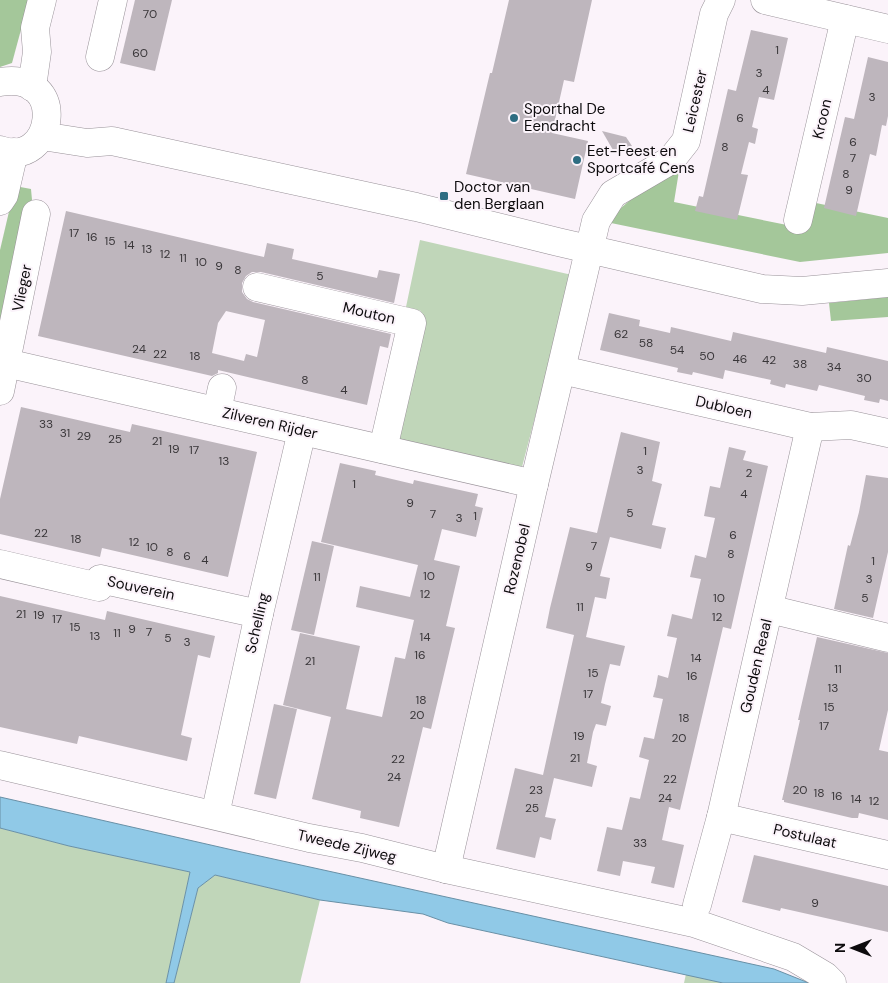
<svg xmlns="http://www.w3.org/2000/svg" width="888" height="983" font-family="'DM Sans',sans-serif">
<rect width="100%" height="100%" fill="#fbf3fa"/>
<g fill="#c0d6b9">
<path d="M420 240 572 275 522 467 399 439 421 311 406 307Z"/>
<path d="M0 828 69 846 190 872 166 983H0Z"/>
<path d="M215 875 320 900 300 983H174L198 888Z"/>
<path d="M686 974 723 983H684Z"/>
</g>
<g fill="#a4c79a">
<path d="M0 0H29L12 63 0 67Z"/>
<path d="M679 171 674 202 792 226 816 203 888 218V253L800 262 611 223C620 200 658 183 679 171Z"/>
<path d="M15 186 31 189 32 200 0 346V250Z"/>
<path d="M888 297V317L831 321 829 303Z"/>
</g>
<path fill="#90c9e7" stroke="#6990a6" d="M0 797 237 851 774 969 809 983H723L448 923 423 914 320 900 215 875 198 888 174 983H166L190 872 69 846 0 828Z"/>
<g fill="#beb6bd" fill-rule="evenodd">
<path d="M135 0H172L155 71 120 63Z"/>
<path d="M509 0H592L574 82 564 80 552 133 588 141 575 199 466 174 490 73H492Z"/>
<path d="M751 30 788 38 774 100 759 97 752 127 758 129 755 144 749 142 741 174 748 175 737 220 695 211 699 196 703 197 728 89 736 91Z"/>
<path d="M868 57 888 62V116L886 126 882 125 876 156 870 154 856 216 824 208 845 117 854 119Z"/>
<path d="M602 131 626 137 632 146 623 152 613 150Z"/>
<path d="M66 211 264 257 267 243 294 249 292 259 377 278 379 270 400 274 394 303 261 272H252L246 276 242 283V292L247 299 253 302 391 334 388 348 380 346 367 405 218 370V373L212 376 38 336ZM226 311 265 320 257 357 246 354 244 361 212 353 218 323Z"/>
<path d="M609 313 640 320 639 326 670 333 671 327 731 341 733 332 826 353 827 347 888 361V401L880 399 879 403 864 400 865 396 819 385 817 391 786 384 785 388 770 384 771 380 725 370 723 379 693 372 692 375 677 372 678 368 600 350Z"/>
<path d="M21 407 130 432 132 424 257 452 228 577 102 548 100 557 0 534V499Z"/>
<path d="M621 432 660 442 652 481 662 484 652 525 666 528 661 549 610 537 600 576 610 578 606 599 595 597 586 637 625 646 620 666 610 664 605 684 601 703 611 706 606 726 596 724 593 732 587 763 597 766 592 787 554 778 545 817 556 819 553 830 551 840 540 837 535 858 496 849 515 768 543 775 574 635 546 628 550 608 570 527 597 533Z"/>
<path d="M729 447 746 451 743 460 768 466 731 629 723 627 680 810 669 807 662 840 684 845 674 888 651 883 655 867 623 861 620 876 597 871 607 827 622 830 630 797 640 799 649 760 639 757 644 737 654 739 663 699 653 697 656 686 658 675 668 678 677 638 667 636 672 614 692 619 701 579 690 577 695 555 706 558 715 518 704 516 710 486 720 488Z"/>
<path d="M340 463 376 471 375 475 413 484 414 480 478 494 475 506 483 508 476 537 442 529 434 560 460 566 446 626 455 628 431 729 423 727 399 827 360 818 361 811 312 799 331 717 283 705 300 633 360 646 346 709 382 717 395 657 405 659 414 620 356 607 360 586 410 597 418 565 321 542Z"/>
<path d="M866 475 888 478V552L873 618 834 609 848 545 850 546 859 512Z"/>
<path d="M312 541 334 546 314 635 291 630Z"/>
<path d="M0 596 105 620 107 611 215 636 210 658 198 655 181 735 192 738 187 761 79 736 77 744 0 727Z"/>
<path d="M817 637 888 653V710L879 750 888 752V820L859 813 858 818H852L784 802V800H782L800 720H798Z"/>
<path d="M274 704 297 709 276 799 254 794Z"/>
<path d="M754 855 888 886V932L781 908 780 911 742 902Z"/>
</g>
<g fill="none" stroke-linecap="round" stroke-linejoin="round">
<defs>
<g id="minor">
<path d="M765 0 888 29"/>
<path d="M100 57 113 0"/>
<path d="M0 82C70 70 54 170 0 150"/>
<path d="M32 87 37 52 35 28 42 0"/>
<path d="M42 136 87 143 112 141 416 207 558 242 762 289 802 291 888 283"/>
<path d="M0 201 4 195 14 152"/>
<path d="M798 220 845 19"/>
<path d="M257 287 412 323 383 449"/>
<path d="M6 363 534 484"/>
<path d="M562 370 810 427 851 425 888 433"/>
<path d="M0 391 36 214"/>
<path d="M217 411 222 388"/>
<path d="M0 564 99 587 100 579 259 614"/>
<path d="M769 609 888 638"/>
<path d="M0 765 309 838 362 848 446 869 694 923 793 957 825 976 832 983"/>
<path d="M215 815 259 614 302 431"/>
<path d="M721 817 888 855"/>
<path d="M446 869 534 484 596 221 613 194 671 160 686 141 714 14 721 0"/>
<path d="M697 905 721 817 810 427"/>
</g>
</defs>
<use href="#minor" stroke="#999299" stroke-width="29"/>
<use href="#minor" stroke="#fff" stroke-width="28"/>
</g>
<g fill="#2e6d82" stroke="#fbf3fa" stroke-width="2">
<circle cx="514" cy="118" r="5"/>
<circle cx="577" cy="160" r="5"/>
<rect x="439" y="191" width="10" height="10" rx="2.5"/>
</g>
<g text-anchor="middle" stroke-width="4" stroke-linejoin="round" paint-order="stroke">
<g font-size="12" fill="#393639">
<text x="150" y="18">70</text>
<text x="777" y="54">1</text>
<text x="140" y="57">60</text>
<text x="759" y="77">3</text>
<text x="766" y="94">4</text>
<text x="872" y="101">3</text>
<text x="740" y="122">6</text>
<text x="853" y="146">6</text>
<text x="725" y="151">8</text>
<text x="853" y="162">7</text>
<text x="846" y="178">8</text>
<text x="849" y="194">9</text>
<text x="74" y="237">17</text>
<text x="92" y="241">16</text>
<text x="110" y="245">15</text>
<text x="129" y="249">14</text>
<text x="147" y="253">13</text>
<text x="165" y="258">12</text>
<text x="183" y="262">11</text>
<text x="201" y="266">10</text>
<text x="219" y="270">9</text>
<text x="238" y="274">8</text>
<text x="320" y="280">5</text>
<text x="621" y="338">62</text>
<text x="646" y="347">58</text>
<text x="139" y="353">24</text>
<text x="677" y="354">54</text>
<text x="160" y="358">22</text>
<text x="195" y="360">18</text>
<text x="707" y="360">50</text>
<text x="740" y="363">46</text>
<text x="769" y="364">42</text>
<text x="800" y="368">38</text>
<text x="834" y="371">34</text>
<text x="864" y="382">30</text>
<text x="305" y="384">8</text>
<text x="344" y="394">4</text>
<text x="46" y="428">33</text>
<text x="65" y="437">31</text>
<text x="84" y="440">29</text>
<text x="115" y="443">25</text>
<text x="157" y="445">21</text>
<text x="174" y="453">19</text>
<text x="194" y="454">17</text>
<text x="645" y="455">1</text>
<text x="224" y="465">13</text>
<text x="640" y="474">3</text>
<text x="749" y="477">2</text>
<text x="354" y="488">1</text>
<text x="744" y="498">4</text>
<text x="410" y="507">9</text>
<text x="630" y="517">5</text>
<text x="433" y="518">7</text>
<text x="475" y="520">1</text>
<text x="459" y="522">3</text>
<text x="41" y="537">22</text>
<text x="733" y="539">6</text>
<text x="76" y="543">18</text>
<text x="134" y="546">12</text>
<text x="594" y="550">7</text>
<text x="152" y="551">10</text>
<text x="170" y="556">8</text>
<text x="731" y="558">8</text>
<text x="187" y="560">6</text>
<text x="205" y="564">4</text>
<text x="873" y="565">1</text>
<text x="589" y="571">9</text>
<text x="429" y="580">10</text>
<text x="317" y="581">11</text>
<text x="869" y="583">3</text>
<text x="425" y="598">12</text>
<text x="719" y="602">10</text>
<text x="865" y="602">5</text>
<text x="580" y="611">11</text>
<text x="21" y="618">21</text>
<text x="39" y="619">19</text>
<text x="717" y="621">12</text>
<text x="57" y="623">17</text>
<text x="75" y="631">15</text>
<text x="132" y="633">9</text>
<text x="149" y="636">7</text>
<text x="117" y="637">11</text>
<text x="95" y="640">13</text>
<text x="425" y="641">14</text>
<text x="168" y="642">5</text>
<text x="187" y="646">3</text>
<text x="420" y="659">16</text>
<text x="696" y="662">14</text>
<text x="310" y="665">21</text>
<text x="838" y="673">11</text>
<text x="593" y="677">15</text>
<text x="692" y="680">16</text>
<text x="833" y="692">13</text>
<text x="588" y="698">17</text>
<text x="421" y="704">18</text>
<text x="829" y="711">15</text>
<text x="417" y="719">20</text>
<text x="684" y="722">18</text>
<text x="824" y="730">17</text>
<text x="579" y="740">19</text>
<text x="679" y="742">20</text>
<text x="575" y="762">21</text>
<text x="398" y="763">22</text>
<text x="394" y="781">24</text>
<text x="670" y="783">22</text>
<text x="536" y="794">23</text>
<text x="800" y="794">20</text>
<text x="819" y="797">18</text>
<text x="837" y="800">16</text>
<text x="665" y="802">24</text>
<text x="856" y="803">14</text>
<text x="874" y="805">12</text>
<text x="532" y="812">25</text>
<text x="640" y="847">33</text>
<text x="815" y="907">9</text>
</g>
<g font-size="15" fill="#0d0b0d" stroke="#fbf3fa">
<text transform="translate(695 101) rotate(-77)" y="5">Leicester</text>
<text transform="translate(822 119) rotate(-77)" y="5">Kroon</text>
<text transform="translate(22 288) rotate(-79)" y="5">Vlieger</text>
<text transform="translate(369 313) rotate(13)" y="5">Mouton</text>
<text transform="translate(724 407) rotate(13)" y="5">Dubloen</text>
<text transform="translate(270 423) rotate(13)" y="5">Zilveren Rijder</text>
<text transform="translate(517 559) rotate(-77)" y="5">Rozenobel</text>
<text transform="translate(141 588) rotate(12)" y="5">Souverein</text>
<text transform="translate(257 623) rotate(-77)" y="5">Schelling</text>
<text transform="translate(756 666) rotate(-77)" y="5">Gouden Reaal</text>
<text transform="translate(805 836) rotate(13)" y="5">Postulaat</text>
<text transform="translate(347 846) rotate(13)" y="5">Tweede Zijweg</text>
</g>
<g font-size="15" fill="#0d0b0d" stroke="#fbf3fa" text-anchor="start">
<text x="524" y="114">Sporthal De<tspan x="524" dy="17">Eendracht</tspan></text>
<text x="587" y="156">Eet-Feest en<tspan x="587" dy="17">Sportcafé Cens</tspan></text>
<text x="454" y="192">Doctor van<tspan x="454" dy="17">den Berglaan</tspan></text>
</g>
</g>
<g transform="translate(853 948) rotate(270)" stroke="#fbf3fa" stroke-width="4" paint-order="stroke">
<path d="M0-4L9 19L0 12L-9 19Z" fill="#0d0b0d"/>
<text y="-8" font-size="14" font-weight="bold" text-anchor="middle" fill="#0d0b0d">N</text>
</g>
</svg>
